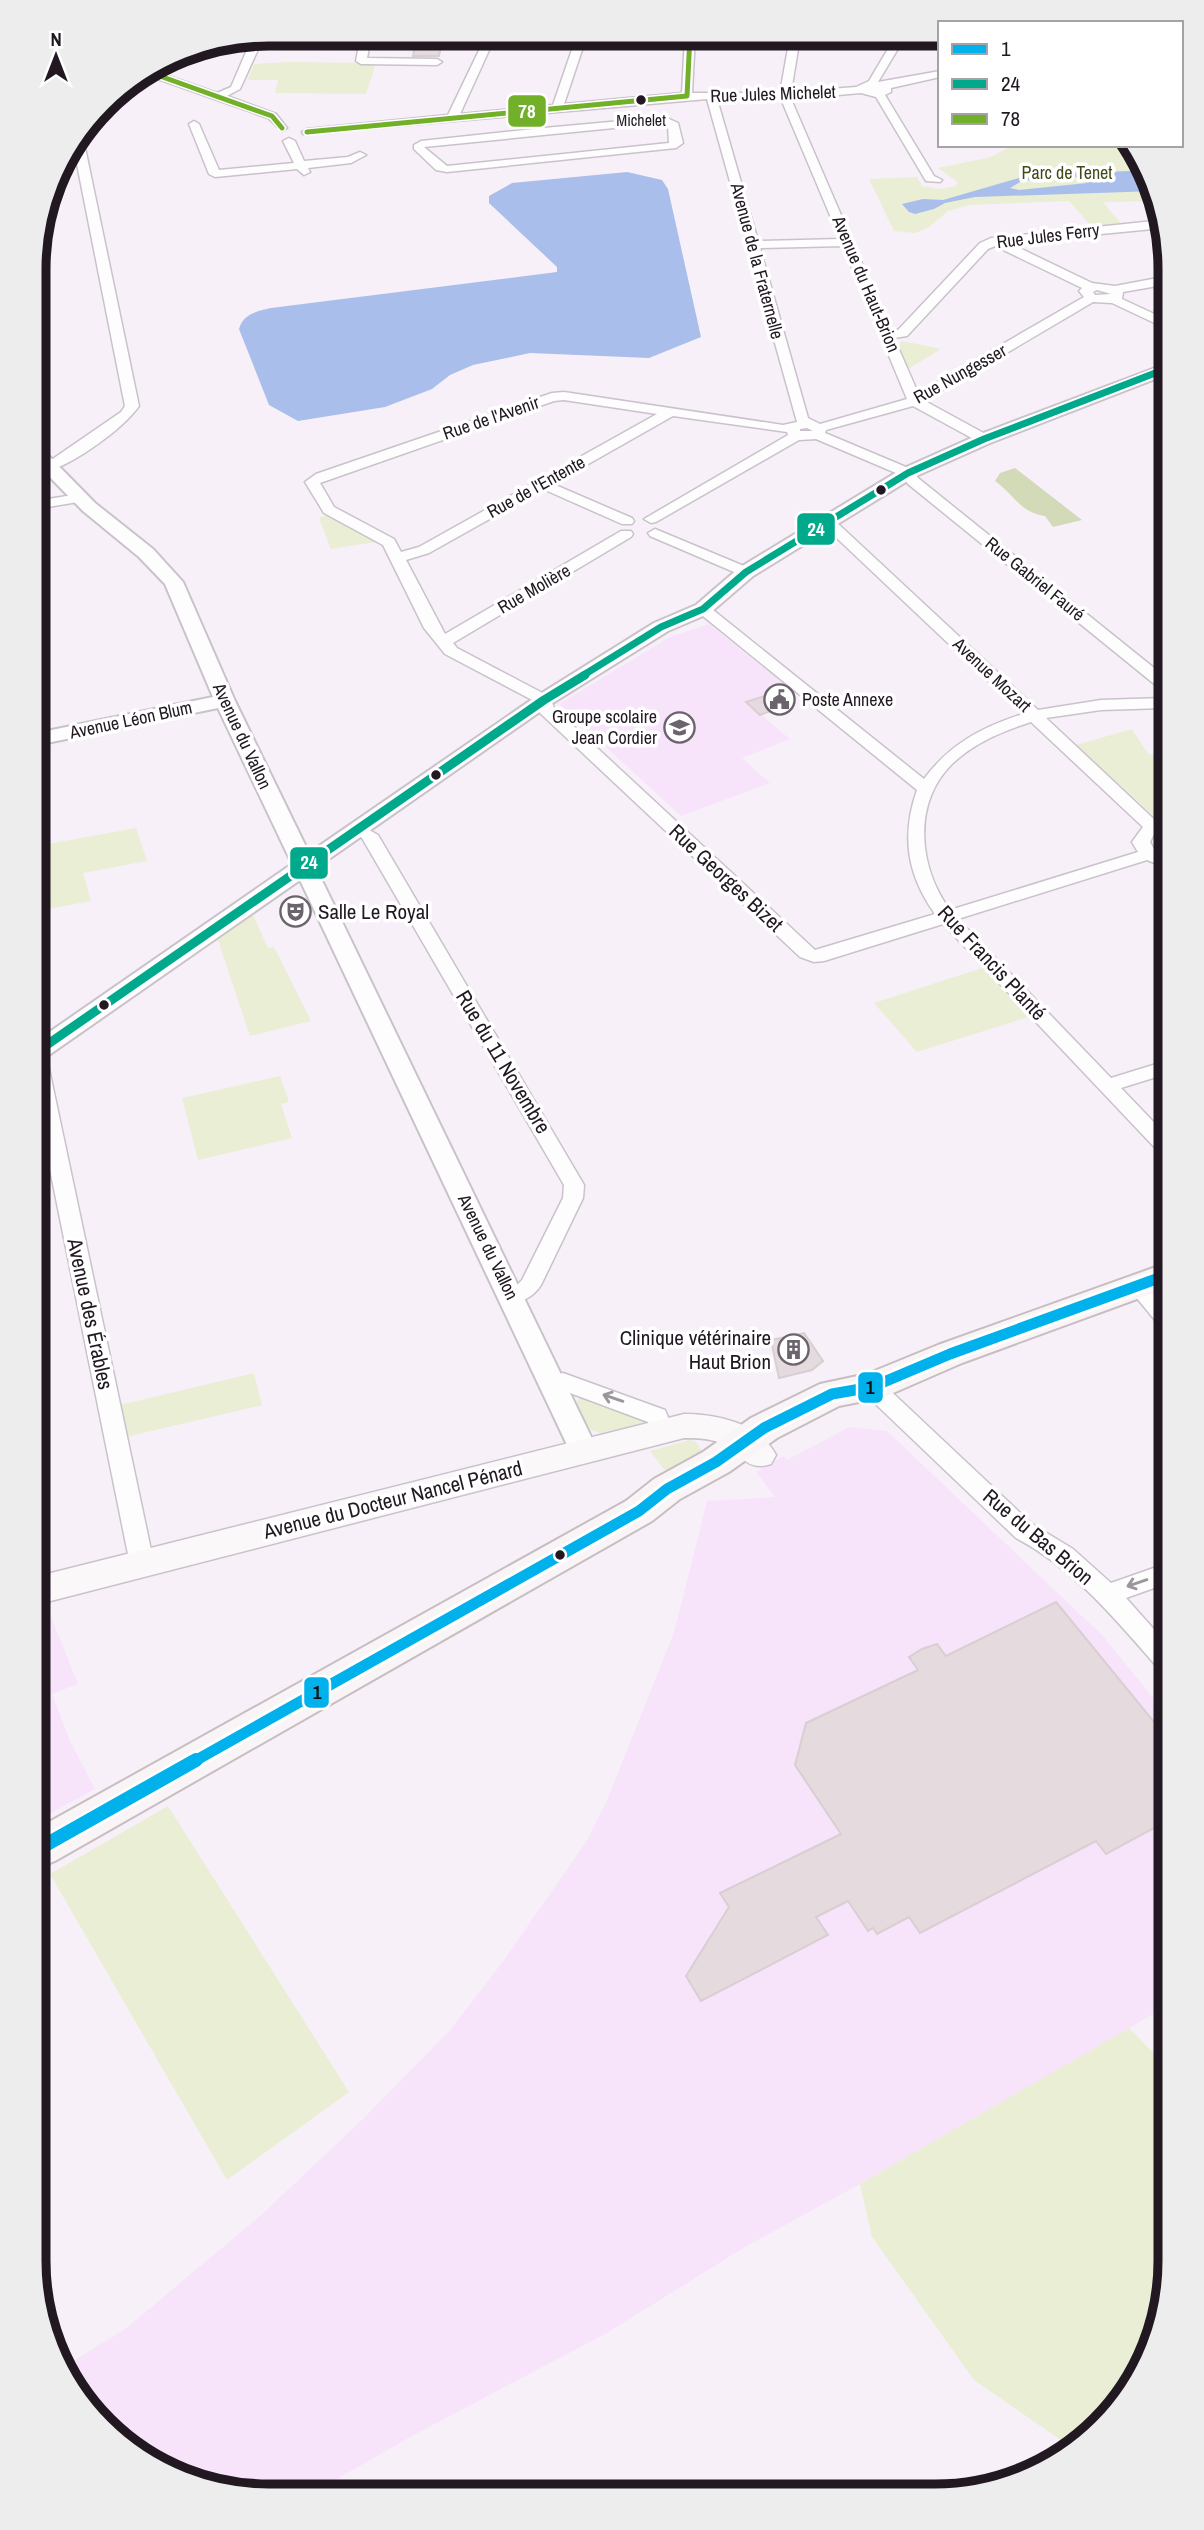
<svg xmlns="http://www.w3.org/2000/svg" width="1204" height="2530" font-family="'Archivo Narrow',sans-serif">
<rect width="100%" height="100%" fill="#f7f0f9"/>
<g fill="#f7e4fb">
<path d="M709 624 789 688 746 702 790 739 742 758 770 783 681 816 559 704 670 637Z"/>
<path d="M849 1427 887 1431 1102 1635 1168 1716 1169 2005 860 2184 745 2247 607 2333 414 2435 314 2492H223L113 2438 65 2380 60 2369 125 2329 259 2217 364 2118 451 2029 504 1960 588 1839 607 1800 674 1632 707 1501 775 1497 756 1472 783 1456 787 1460Z"/>
<path d="M39 1606 44 1616 50 1614 78 1684 52 1694 71 1743 95 1789 40 1819Z"/>
</g>
<g fill="#e9eed5">
<path d="M268 33 367 34 354 42H261L264 34Z"/>
<path d="M289 62 376 63 366 94 275 93 278 80H248L254 64Z"/>
<path d="M1013 145H1135L1160 201 1103 202 1122 225 1093 228 1069 201 969 205 948 211 929 227 915 233 894 231 869 179 917 177 922 186 940 189 956 186 958 182 938 168 991 157Z"/>
<path d="M902 341 941 349 908 369 898 346Z"/>
<path d="M327 515 376 542 331 549 319 518Z"/>
<path d="M1132 729 1148 754 1165 757V816H1154L1076 745Z"/>
<path d="M136 828 147 861 83 873 91 901 37 911V846Z"/>
<path d="M252 913 268 948 274 947 311 1021 250 1036 217 937Z"/>
<path d="M982 968 1028 1017 917 1052 874 1003Z"/>
<path d="M280 1076 289 1102 281 1104 292 1138 198 1160 182 1098Z"/>
<path d="M254 1373 262 1405 126 1437 120 1405Z"/>
<path d="M584 1397 642 1417 645 1423 600 1433 587 1428 576 1404 578 1399Z"/>
<path d="M690 1440 695 1441 702 1451 667 1473 650 1451Z"/>
<path d="M168 1806 349 2092 227 2180 50 1874Z"/>
<path d="M1129 2028 1169 2069 1170 2232 1140 2355 1130 2389 1113 2416 1075 2450 974 2380 872 2237 860 2184Z"/>
</g>
<path fill="#d3dab8" d="M1015 468 1082 520 1053 527 1045 516C1019 512 1015 495 995 481L1000 473Z"/>
<g fill="#a9beea" fill-rule="evenodd">
<path d="M1130 171 1150 176 1156 191 975 197 945 203 934 209 915 214 909 212 902 204 923 199 943 200 1019 178 1048 174ZM1053 176 1075 177 1087 183 1019 190 1010 188 1020 182Z"/>
<path d="M627 172 662 180 668 189 701 337 649 358 530 353 473 365 450 375 432 389 385 407 298 421 269 405 239 329C243 314 257 311 271 308L557 272V267L489 203V196L512 183Z"/>
</g>
<g fill="#e5dadd" stroke="#d9ced1" stroke-width="2">
<path d="M416 40 442 41 439 56H413Z"/>
<path d="M765 696 779 708 760 715 746 702Z"/>
<path d="M804 1333 823 1361 812 1370 779 1378 771 1340Z"/>
<path d="M1056 1602 1168 1739 1169 1820 1106 1854 1096 1841 920 1933 909 1917 877 1934 873 1928 868 1931 848 1901 816 1917 828 1935 701 2001 686 1976 729 1907 720 1893 841 1834 795 1765 806 1723 918 1670 909 1657 922 1649 937 1644 946 1656Z"/>
</g>
<g fill="none" stroke-linecap="round" stroke-linejoin="round">
<defs>
<g id="minor">
<path d="M263 34 262 39H363L370 34H382L370 43 367 58 437 59 442 62 437 65 361 64 356 61 359 45H260L240 89 227 96 276 114 287 128 282 131 268 118 155 78 139 75 147 71 157 72 217 93 231 87 249 45 219 43 252 39Z"/>
<path d="M411 34 496 35 460 114 553 105 577 35H587L564 104 682 93 685 36H695L692 93H780L790 37H800L791 92 856 87 869 81 895 37H905L878 82 940 71V77L891 88V92L885 95 934 176 942 180 940 182 926 181 876 97 861 93 791 99 891 331 898 330 980 243 991 238 1163 220V228L1009 243 1092 283 1115 286 1163 277V285L1123 292 1122 299 1163 318V327L1112 303 1093 302 925 401 989 436V442H979L913 406 826 430 825 433 913 470 918 478 1164 676V689L1158 687 908 484 903 476 816 439 799 440 656 522 651 523 644 519 788 435 787 432 673 416 553 484 632 518 634 521 632 524H622L543 489 429 553 406 560 445 634 621 531H631L633 534 631 537 453 643 457 648 550 697 554 708 815 950 935 914C907 875 901 836 917 790L698 612 695 609 698 606H708L924 779C950 744 982 727 1023 714L824 526 822 523 824 520H834L1038 710 1101 700 1164 698V708L1101 710 1046 718 1158 823 1165 821V831L1154 834 1150 842 1155 851 1165 855V867L1147 860 958 919 1111 1078 1166 1061V1074L1121 1088 1166 1135V1154L1159 1152 943 924 824 961 814 962 800 957 540 713 536 702 445 654 424 628 383 545 324 513 305 482 316 474 552 393 564 392 783 425 797 422 707 99 535 114 544 128 665 117 678 123 683 143 676 148 447 172 436 170 414 149V145L421 141 534 129 525 115 303 134 302 132 307 129 448 115 484 40 416 37ZM717 99H781L840 239 758 241ZM664 123 668 125 669 143 447 166 424 147ZM843 246 907 399 820 424 808 418 760 248ZM995 246 1082 288 1079 291 1084 297 918 393 894 338 907 336 988 249ZM1097 290 1111 294 1095 295 1093 292ZM564 400 657 414 419 547 401 552 394 539 334 507 320 483 554 401ZM807 428 813 431H800V429ZM1031 722 1143 827 1132 842 1138 852 950 910C919 868 912 805 951 765 973 743 1003 731 1031 722Z"/>
<path d="M194 121 199 124 219 170 294 163 283 141 289 138 295 141 304 161 348 157 360 152 366 155 351 163 308 168 310 172 304 175 297 169 215 177 209 174 189 124Z"/>
<path d="M80 135 83 138 139 406C124 428 74 464 48 471L41 467 121 412 125 406 73 144Z"/>
<path d="M79 494 84 495V501L36 509V501Z"/>
<path d="M655 529 751 569 753 572 751 575H741L650 536 648 533Z"/>
<path d="M359 824 378 835 584 1185 583 1198 541 1285C533 1298 518 1305 503 1301L500 1295 503 1289 516 1286 522 1280 563 1198 564 1185 362 838 350 829Z"/>
<path d="M38 1058 45 1059 48 1064 154 1564 150 1571 142 1574 134 1571 130 1564 38 1110Z"/>
<path d="M1138 1277 1145 1279 1167 1304V1327L1159 1325 1131 1291 1127 1285 1131 1279Z"/>
<path d="M563 1373 665 1410 674 1431 671 1437 663 1440 655 1437 648 1422 562 1390 553 1392 545 1390 542 1384 545 1378Z"/>
<path d="M872 1379 880 1381 1032 1524 1073 1549 1111 1583 1168 1563V1583L1126 1598 1168 1645V1672L1159 1669C1116 1620 1075 1569 1016 1538L864 1393 861 1387 864 1381Z"/>
</g>
<path id="tertiary" d="M1163 365V376L990 443 914 477 753 576 710 613 668 631 551 704 316 868 598 1451 594 1459 584 1462 574 1459 570 1451 300 880 46 1057 38 1059V1040L292 864 218 708 37 745V733L213 697 165 584 139 557 83 511 36 463V448L42 449 95 503 153 549 183 582 235 701 309 853 537 696 654 623 696 605 739 568 902 469 978 435Z"/>
<path id="secondary" d="M684 1414C717 1414 759 1423 776 1455L771 1464C745 1473 740 1450 718 1442 707 1438 695 1438 684 1438L39 1604V1576Z"/>
<path id="primary" d="M1167 1263V1288L962 1363 884 1397 839 1406 777 1438 729 1472 680 1499 652 1521 55 1861 40 1867V1827L626 1501 654 1479 703 1452 751 1418 820 1384 867 1374 938 1345Z"/>
</defs>
<use href="#minor" stroke="#cac2cb" stroke-width="3"/>
<use href="#tertiary" stroke="#cac2cb" stroke-width="4"/>
<use href="#secondary" stroke="#cac2cb" stroke-width="3"/>
<use href="#primary" stroke="#c8bdc1" stroke-width="4"/>
<use href="#minor" fill="#fefdfe" fill-rule="evenodd"/>
<use href="#tertiary" fill="#fefdfe" fill-rule="evenodd"/>
<use href="#secondary" fill="#fbf8f9" fill-rule="evenodd"/>
<use href="#primary" fill="#f9f4f5" fill-rule="evenodd"/>
<defs>
<path id="bus-1-far1" d="M193 1762 639 1511 667 1489 716 1462 764 1428 832 1394 872 1387 950 1354 1167 1275"/>
<path id="bus-1" d="M40 1848 196 1760"/>
<path id="bus-2-far1" d="M582 676 661 627 703 609 746 572 908 473 984 439 1163 370"/>
<path id="bus-2" d="M38 1051 544 700 585 675"/>
<g id="bus-3">
<path d="M143 73 157 75 272 116 282 128"/>
<path d="M307 132 687 96 690 36"/>
</g>
</defs>
<use href="#bus-1-far1" stroke="#fff" stroke-width="17"/>
<use href="#bus-1" stroke="#fff" stroke-width="19"/>
<use href="#bus-2-far1" stroke="#fff" stroke-width="10"/>
<use href="#bus-2" stroke="#fff" stroke-width="13"/>
<use href="#bus-3" stroke="#fff" stroke-width="8"/>
<use href="#bus-1-far1" stroke="#00b1eb" stroke-width="11"/>
<use href="#bus-1" stroke="#00b1eb" stroke-width="14"/>
<use href="#bus-2-far1" stroke="#00a98b" stroke-width="7"/>
<use href="#bus-2" stroke="#00a98b" stroke-width="9"/>
<use href="#bus-3" stroke="#72b02a" stroke-width="5"/>
</g>
<defs><path id="oneway-shaft" d="M-6 0H5M1.5-3L5.5 0L1.5 3" fill="none" stroke-width="1.6" stroke-linecap="round" stroke-linejoin="round" transform="scale(1.75)"/></defs>
<g stroke="#9b969b">
<use href="#oneway-shaft" transform="translate(613 1398) rotate(-161)"/>
<use href="#oneway-shaft" transform="translate(1137 1583) rotate(161)"/>
</g>
<defs>
<symbol id="civic-ring" viewBox="-11 -11 22 22"><circle r="9.5" fill="#fff" stroke="#6c646d" stroke-width="1.5"/><path d="M-.6-6.5H3V-4.5H.6V-3L4-1V1h2V6H-6V1h2V-1L-.6-3ZM-1.2 2.5V6h2.4V2.5Z" fill="#6c646d"/></symbol>
<symbol id="school-ring" viewBox="-11 -11 22 22"><circle r="9.5" fill="#fff" stroke="#6c646d" stroke-width="1.5"/><path d="M0-5L7-2L0 1L-7-2ZM-4 1L0 2.5L4 1V4Q0 6-4 4Z" fill="#6c646d"/></symbol>
<symbol id="theatre-ring" viewBox="-11 -11 22 22"><circle r="9.5" fill="#fff" stroke="#6c646d" stroke-width="1.5"/><path d="M-5-5.5Q0-4 5-5.5V0Q5 5 0 6Q-5 5-5 0ZM-3.3-2.5H-1v1.5H-3.3ZM1-2.5H3.3v1.5H1ZM-2.8 1Q0 5.5 2.8 1Z" fill="#6c646d"/></symbol>
<symbol id="building-ring" viewBox="-11 -11 22 22"><circle r="9.5" fill="#fff" stroke="#6c646d" stroke-width="1.5"/><path d="M-4-6H4V6H1V3H-1V6H-4ZM-2.5-4.3h1.7v1.8h-1.7ZM.8-4.3h1.7v1.8H.8ZM-2.5-1h1.7V.8h-1.7ZM.8-1h1.7V.8H.8Z" fill="#6c646d"/></symbol>
</defs>
<g fill-rule="evenodd">
<use href="#civic-ring" x="762" y="682" width="35" height="35"/>
<use href="#school-ring" x="662" y="710" width="35" height="35"/>
<use href="#theatre-ring" x="278" y="894" width="35" height="35"/>
<use href="#building-ring" x="776" y="1332" width="35" height="35"/>
</g>
<g fill="#211822" stroke="#fff" stroke-width="2.5">
<circle cx="641" cy="100" r="6"/>
<circle cx="881" cy="490" r="6"/>
<circle cx="436" cy="775" r="6"/>
<circle cx="104" cy="1005" r="6"/>
<circle cx="560" cy="1555" r="6"/>
</g>
<g text-anchor="middle" stroke-width="7" stroke-linejoin="round" paint-order="stroke">
<g font-size="16" fill="#211822" stroke="#fff">
<text x="641" y="126">Michelet</text>
</g>
<g font-size="18" fill="#211822" stroke="#fff">
<text transform="translate(773 94) rotate(-2)" y="6">Rue Jules Michelet</text>
<text transform="translate(1048 236) rotate(-7)" y="6">Rue Jules Ferry</text>
<text transform="translate(757 261) rotate(75)" y="6">Avenue de la Fraternelle</text>
<text transform="translate(866 284) rotate(67)" y="6">Avenue du Haut-Brion</text>
<text transform="translate(960 374) rotate(-29)" y="6">Rue Nungesser</text>
<text transform="translate(491 418) rotate(-19)" y="6">Rue de l'Avenir</text>
<text transform="translate(536 487) rotate(-29)" y="6">Rue de l'Entente</text>
<text transform="translate(1035 579) rotate(39)" y="6">Rue Gabriel Fauré</text>
<text transform="translate(534 589) rotate(-30)" y="6">Rue Molière</text>
<text transform="translate(992 675) rotate(43)" y="6">Avenue Mozart</text>
<text transform="translate(131 720) rotate(-12)" y="6">Avenue Léon Blum</text>
<text transform="translate(242 736) rotate(65)" y="6">Avenue du Vallon</text>
<text transform="translate(488 1247) rotate(64)" y="6">Avenue du Vallon</text>
</g>
<g font-size="18" fill="#3f4a18" stroke="#fff">
<text x="1067" y="179">Parc de Tenet</text>
</g>
<g font-size="18" fill="#211822" stroke="#fff" text-anchor="start">
<text x="802" y="706">Poste Annexe</text>
<text x="657" y="723" text-anchor="end">Groupe scolaire<tspan x="657" dy="21">Jean Cordier</tspan></text>
</g>
<g font-size="21" fill="#211822" stroke="#fff">
<text transform="translate(726 878) rotate(43)" y="7">Rue Georges Bizet</text>
<text transform="translate(992 963) rotate(47)" y="7">Rue Francis Planté</text>
<text transform="translate(503 1062) rotate(59)" y="7">Rue du 11 Novembre</text>
<text transform="translate(90 1314) rotate(78)" y="7">Avenue des Érables</text>
<text transform="translate(393 1500) rotate(-14)" y="7">Avenue du Docteur Nancel Pénard</text>
<text transform="translate(1038 1537) rotate(40)" y="7">Rue du Bas Brion</text>
</g>
<g font-size="21" fill="#211822" stroke="#fff" text-anchor="start">
<text x="318" y="919">Salle Le Royal</text>
<text x="771" y="1345" text-anchor="end">Clinique vétérinaire<tspan x="771" dy="24">Haut Brion</tspan></text>
</g>
</g>
<path d="M0 0H1204V2530H0ZM269 46H935A223 223 0 0 1 1158 269V2261A223 223 0 0 1 935 2484H269A223 223 0 0 1 46 2261V269A223 223 0 0 1 269 46Z" fill="#ededed" fill-rule="evenodd"/>
<path fill="none" stroke="#211822" stroke-width="9" d="M269 46H935A223 223 0 0 1 1158 269V2261A223 223 0 0 1 935 2484H269A223 223 0 0 1 46 2261V269A223 223 0 0 1 269 46Z"/>
<g stroke="#fff" stroke-width="2.5">
<rect x="507" y="94" width="40" height="34" rx="7" fill="#72b02a"/>
<rect x="796" y="512" width="40" height="34" rx="7" fill="#00a98b"/>
<rect x="289" y="846" width="40" height="34" rx="7" fill="#00a98b"/>
<rect x="857" y="1371" width="27" height="33" rx="7" fill="#00b1eb"/>
<rect x="303" y="1676" width="27" height="33" rx="7" fill="#00b1eb"/>
</g>
<g font-size="19" text-anchor="middle" font-weight="bold" fill="#fff">
<text x="527" y="118">78</text>
<text x="816" y="536">24</text>
<text x="309" y="869">24</text>
</g>
<g font-size="19" text-anchor="middle" font-weight="bold" fill="#111">
<text x="870" y="1394">1</text>
<text x="317" y="1699">1</text>
</g>
<rect x="938" y="21" width="245" height="126" fill="#ffffff" stroke="#a6a3a7" stroke-width="2"/>
<rect x="952" y="44" width="35" height="10" fill="#00b1eb" stroke="#a6a3a7" stroke-width="2"/>
<text x="1001" y="56" font-size="21" fill="#211822">1</text>
<rect x="952" y="79" width="35" height="10" fill="#00a98b" stroke="#a6a3a7" stroke-width="2"/>
<text x="1001" y="91" font-size="21" fill="#211822">24</text>
<rect x="952" y="114" width="35" height="10" fill="#72b02a" stroke="#a6a3a7" stroke-width="2"/>
<text x="1001" y="126" font-size="21" fill="#211822">78</text>
<g transform="translate(56 56)" stroke="#ffffff" stroke-width="5" paint-order="stroke">
<path d="M0-5L12 26L0 18L-12 26Z" fill="#211822"/>
<text y="-10" font-size="19" font-weight="bold" text-anchor="middle" fill="#211822">N</text>
</g>
</svg>
